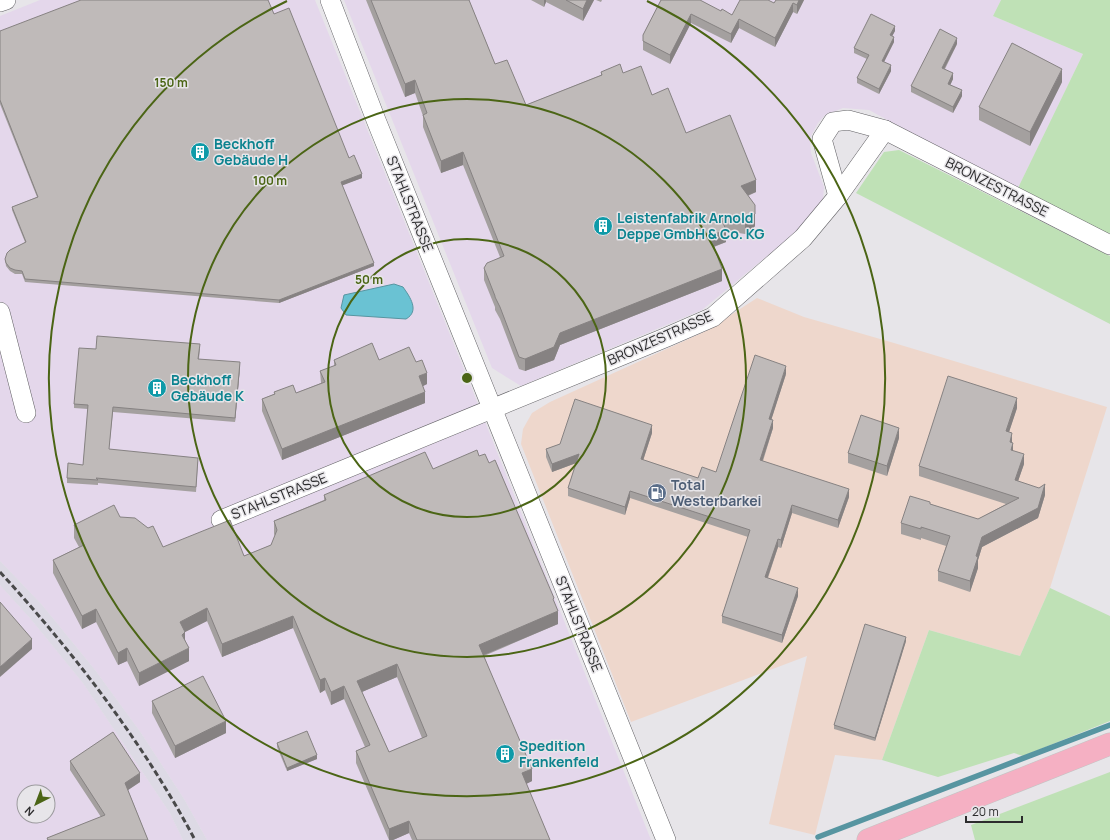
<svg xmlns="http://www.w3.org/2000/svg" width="1110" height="840" font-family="Manrope,sans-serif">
<rect width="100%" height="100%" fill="#e7e5e9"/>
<path fill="#eed7cc" d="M757 298 804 317 894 343 1107 407 1050 588 1020 656 929 630 882 760 835 755 815 835 769 824 807 656 631 722 521 444 523 429 532 413 550 402 706 331Z"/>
<g fill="#e4d7eb" fill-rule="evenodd">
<path d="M40 0H315L478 404 651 840H207L184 799 141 733 95 670 42 605 0 561V16Z"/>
<path d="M344 0H1001L993 16 1083 54 1017 190 869 110 843 108 825 115 818 123 810 138 811 153 824 187 823 199 797 231 702 310 521 386 492 368Z"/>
<path d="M0 585 30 618 83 683 170 813 183 840H0ZM24 792H48V816H24Z"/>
</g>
<path fill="#dddae5" d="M0 561 42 605 95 670 141 733 184 799 207 840H183L170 813 83 683 30 618 0 585Z"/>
<g fill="#bfe1b6">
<path d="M1001 0H1110V232L1108 236 1017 190 1083 54 993 16Z"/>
<path d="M899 150 1110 256V324L856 193 884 152Z"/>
<path d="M1050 588 1110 616V721L1023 756 1014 753 938 777 882 760 929 630 1020 656Z"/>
<path d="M1110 772V840H975L971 825Z"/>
</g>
<path fill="#6ac2d3" stroke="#5795a1" d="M394 284 403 287C410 297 420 311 406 319L346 315 341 308 344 295Z"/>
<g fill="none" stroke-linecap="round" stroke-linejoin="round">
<path stroke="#5795a1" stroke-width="5.5" d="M818 837 1110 725"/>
<defs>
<g id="minor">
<path d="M330 0 376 120 666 840"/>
<path d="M0 2 6 0"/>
<path d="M838 196 822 139 833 122 848 120 885 130 1110 245"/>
<path d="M0 312 26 413"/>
<path d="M221 520 667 337 713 317 803 238 838 196 885 130"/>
</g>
<path id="major" d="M868 840 1110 744"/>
</defs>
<use href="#minor" stroke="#636266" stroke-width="20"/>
<use href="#major" stroke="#c4c4c4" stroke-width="23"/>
<use href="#minor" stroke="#fff" stroke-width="19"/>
<use href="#major" stroke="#f5b0c3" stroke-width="22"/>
<path stroke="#49494a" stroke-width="3" stroke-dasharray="6 3" stroke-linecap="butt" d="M0 572C74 653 143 742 195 840"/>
</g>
<g fill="#a4a09f" fill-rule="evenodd">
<path d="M366 0H469L495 64 526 105 601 75V72L623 73 652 95 686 133 756 192 748 196 755 226 749 233 745 234 726 231V242L714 247 722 281 560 345 554 360 525 371 519 369 500 319 495 310V307L484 280V268L500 257 463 165 441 173 423 127V116L415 93 405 97Z"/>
<path d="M531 0H594L583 21 546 2 544 7Z"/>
<path d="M596 0H602L601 2Z"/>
<path d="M661 0 721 11 732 15 774 3 776 0H804L797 14 793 12 775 47 739 28 731 43 691 23 670 64 643 50V35Z"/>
<path d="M274 14 349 158 362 178 342 185 374 266 279 303 25 282 22 274H15L10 271 6 266 5 259 25 242 12 210V207L37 197 0 104V31Z"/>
<path d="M895 31 892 36 894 42 884 62 891 71 879 94 857 83V78L867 59 854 53V48Z"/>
<path d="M957 44 945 69 953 79 950 85 962 96 953 113 911 92V86Z"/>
<path d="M1062 82 1030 146 979 120V107Z"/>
<path d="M96 349H200L199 359 240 367 235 422 113 412 109 449 198 462 196 492 98 483V485L67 483V478L83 465 88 409 74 408V404Z"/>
<path d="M334 360H379L416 362 427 384 423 386 425 403 282 460 262 411V399L274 394V392L296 393 321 383 320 371 334 366Z"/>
<path d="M786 374 771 420 773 428 763 461 849 497 838 528 792 513 781 548 778 547 768 578 798 596 782 643 722 623V616L748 537 630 498 625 515 568 496V488L576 463 552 472 546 457V449L560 444 652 433 643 460 698 478 716 472Z"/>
<path d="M1017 408 1009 432 1012 443 1013 451 1024 464 1018 481 1045 495 1038 518 982 547 978 560V568L970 592 938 581V571L946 546 921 538V540L901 534V523L930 504 978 519 1006 504 919 476V466Z"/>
<path d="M899 438 887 476 848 463V453Z"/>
<path d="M479 456 554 602 558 624 484 656 532 781 526 784 550 840H412L409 833 393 840H389L356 763V751L365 747 344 699 331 705 325 690 320 693 293 628 222 657 207 621 185 632V639L189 661 139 686 127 661 118 665 96 622 82 629 53 573V560L79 547 74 538V525L120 517 163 547 244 556 271 545 275 536 274 534V521L324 500V495L433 469ZM397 677 422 738 389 752 362 692Z"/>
<path d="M906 641 875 741 834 729V725Z"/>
<path d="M152 701 226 733 175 758 152 713Z"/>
<path d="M277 743 317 759 287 771 277 747Z"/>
<path d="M70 761 140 782 128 790 148 840H47V838L101 817 70 770Z"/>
</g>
<g fill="#868282">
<path d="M544 0H546V2L544 7Z"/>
<path d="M587 0H594L583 21V9Z"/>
<path d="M799 0H804L797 14V5Z"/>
<path d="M793 3V12L775 47V38Z"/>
<path d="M691 14V23L670 64V55Z"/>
<path d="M739 19V28L731 43V34Z"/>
<path d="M895 26V31L890 40V35Z"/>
<path d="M894 37V42L882 66V61Z"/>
<path d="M957 38V44L942 73V68Z"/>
<path d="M891 65V71L879 94V89Z"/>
<path d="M1062 69V82L1030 146V132Z"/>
<path d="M953 73V79L948 90V84Z"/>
<path d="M415 80V93L405 97V84Z"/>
<path d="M962 90V96L953 113V107Z"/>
<path d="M463 152V165L441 173V161Z"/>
<path d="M362 174V178L341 186V182Z"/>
<path d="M756 180V192L741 198V186Z"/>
<path d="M755 214V226L749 233 745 234V221Z"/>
<path d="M726 230V242L710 248V236Z"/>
<path d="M374 263V266L279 303V300Z"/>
<path d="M722 269V281L560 345 554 360 525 371V359L560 333Z"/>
<path d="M240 362V367L235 422V418Z"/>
<path d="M786 366V374L769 427V419Z"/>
<path d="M427 373V384L419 388V376Z"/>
<path d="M425 392V403L282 460V449Z"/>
<path d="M1017 398V408L1006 441V431Z"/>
<path d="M773 420V428L760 468V460Z"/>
<path d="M652 425V433L641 467V459Z"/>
<path d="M899 428V438L887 476V466Z"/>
<path d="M1012 433V443L1010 442Z"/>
<path d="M1013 443V453L1011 450Z"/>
<path d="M579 454V462L552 472V464Z"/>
<path d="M1024 454V464L1015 490V480Z"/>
<path d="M1045 484V495L1038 518 982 547 978 560V568L970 592V581L976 556 982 537Z"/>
<path d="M849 489V497L838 528V520Z"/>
<path d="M630 491V498L625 515V507Z"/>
<path d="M792 505V513L781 548V540Z"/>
<path d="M778 539V547L765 585V577Z"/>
<path d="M798 588V596L782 643V635Z"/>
<path d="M207 608V621L185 632V644L180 622Z"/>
<path d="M96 609V622L82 629V616Z"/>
<path d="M558 611V624L479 657V645Z"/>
<path d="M293 616V628L222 657V644Z"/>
<path d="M906 637V641L875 741V738Z"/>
<path d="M32 639V649L0 677V667Z"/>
<path d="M127 648V661L118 665V653Z"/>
<path d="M189 648V661L139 686V673Z"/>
<path d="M397 664V677L357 694V681Z"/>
<path d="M325 678V690L320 693V680Z"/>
<path d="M344 686V699L331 705V692Z"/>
<path d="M226 721V733L175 758V746Z"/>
<path d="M317 755V759L287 771V768Z"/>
<path d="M532 769V781L522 786V773Z"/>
<path d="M140 773V782L125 792V783Z"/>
<path d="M409 821V833L393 840H389V829Z"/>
</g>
<g fill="#bfbab9" stroke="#868282" fill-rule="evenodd">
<path d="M81 0H268L274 14 289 8 349 158 354 155 362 174 341 182 374 263 279 300 25 279 22 271 15 270 10 268 6 263 5 259 7 253 10 250 26 242 12 207 38 197 0 100V31Z"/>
<path d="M371 0H469L495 64 507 60 526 105 602 75 601 72 620 64 623 73 641 66 652 95 668 88 686 133 730 115 756 180 741 186 755 205V214L749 220 745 221 721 218 726 230 710 236 722 269 560 333 554 347 525 359 519 357 500 307 495 297V296L484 268 487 263 504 256 463 152 441 161 423 115 427 113 415 80 405 84Z"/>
<path d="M566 0H587L583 9Z"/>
<path d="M661 0H700L721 11 722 9 732 15 740 0H768L774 3 776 0H799L797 5 793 3 775 38 739 19 731 34 691 14 670 55 643 41V35Z"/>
<path d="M871 14 895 26 890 35 894 37 882 61 891 65 879 89 857 78 869 55 854 48Z"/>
<path d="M940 29 957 38 942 68 953 73 948 84 962 90 953 107 911 86Z"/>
<path d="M1012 43 1062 69 1030 132 979 107Z"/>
<path d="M97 336 200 344 198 359 240 362 235 418 113 407 109 449 198 458 196 487 96 478 98 480 67 478 68 463 83 465 88 405 74 404 79 348 96 349Z"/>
<path d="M372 343 379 360 409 347 416 362 422 360 427 373 419 376 425 392 282 449 262 399 275 394 274 392 293 385 296 393 325 382 320 371 336 365 334 360Z"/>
<path d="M755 355 786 366 769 419 773 420 760 460 849 489 838 520 792 505 781 540 778 539 765 577 798 588 782 635 722 616 750 530 630 491 625 507 568 488 579 454 552 464 546 449 560 444 575 399 652 425 641 459 698 478 702 467 716 472Z"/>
<path d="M948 376 1017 398 1006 431 1012 433 1010 442 1013 443 1011 450 1024 454 1015 480 1039 488 1045 484 1038 508 982 537 976 556 978 557 970 581 938 571 950 536 921 527V529L901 523 910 496 930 502V504L978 519 1019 498 919 466Z"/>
<path d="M861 415 899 428 887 466 848 453Z"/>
<path d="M477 450 479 456 485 454 489 463 495 460 554 598 553 599 558 611 479 645 532 769 522 773 550 840H417L409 821 389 829 356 751 370 745 344 686 331 692 325 678 320 680 293 616 222 644 207 608 180 622 185 632 182 635 189 648 139 673 127 648 118 653 96 609 82 616 53 560 84 545 74 525 114 505 120 517 135 518 148 528 153 526 163 547 230 520 244 556 271 545 277 530 274 521 326 500 324 495 425 452 433 469ZM397 664 427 736 389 752 357 681Z"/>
<path d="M0 602 32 639 0 667Z"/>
<path d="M865 624 906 637 875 738 834 725Z"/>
<path d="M203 676 226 721 175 746 152 701Z"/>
<path d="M307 731 317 755 287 768 277 743Z"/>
<path d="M113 732 140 773 125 783 148 840H48L47 838 105 815 70 761Z"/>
</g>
<g fill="none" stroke="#4b6515" stroke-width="2">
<circle cx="467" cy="378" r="139"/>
<circle cx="467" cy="378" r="279"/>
<path d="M647 1A418 418 0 1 1 287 1"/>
</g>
<defs>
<symbol id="building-disc" viewBox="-11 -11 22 22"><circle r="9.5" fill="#0f9aa8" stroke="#e7e5e9"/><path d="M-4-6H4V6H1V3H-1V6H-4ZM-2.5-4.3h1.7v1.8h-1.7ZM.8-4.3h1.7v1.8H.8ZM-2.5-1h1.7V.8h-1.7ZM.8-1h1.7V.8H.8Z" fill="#fff"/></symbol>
<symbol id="fuel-disc" viewBox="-11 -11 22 22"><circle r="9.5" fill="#5c6f8a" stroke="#e7e5e9"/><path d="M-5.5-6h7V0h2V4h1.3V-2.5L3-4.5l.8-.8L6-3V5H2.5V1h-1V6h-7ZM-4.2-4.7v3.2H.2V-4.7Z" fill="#fff"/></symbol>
</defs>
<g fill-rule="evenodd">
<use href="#building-disc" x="189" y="141" width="22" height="22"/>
<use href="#building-disc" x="592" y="215" width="22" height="22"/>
<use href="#building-disc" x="146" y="377" width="22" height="22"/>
<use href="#fuel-disc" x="646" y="482" width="22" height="22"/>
<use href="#building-disc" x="494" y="743" width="22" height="22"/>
</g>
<g text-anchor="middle" stroke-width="3" stroke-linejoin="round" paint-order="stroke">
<g font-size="14" font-weight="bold" fill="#0d838f" stroke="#e7e5e9" text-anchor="start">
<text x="214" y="149">Beckhoff<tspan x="214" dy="16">Gebäude H</tspan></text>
<text x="617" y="223">Leistenfabrik Arnold<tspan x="617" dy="16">Deppe GmbH &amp; Co. KG</tspan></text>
<text x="171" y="385">Beckhoff<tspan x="171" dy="16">Gebäude K</tspan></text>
<text x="519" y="751">Spedition<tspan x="519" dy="16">Frankenfeld</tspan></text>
</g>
<g font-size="14" fill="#2c2c2d" stroke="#e7e5e9">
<text transform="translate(997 187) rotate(27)" y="5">BRONZESTRASSE</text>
<text transform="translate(410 204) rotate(68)" y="5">STAHLSTRASSE</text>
<text transform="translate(660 338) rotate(-24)" y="5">BRONZESTRASSE</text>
<text transform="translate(279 496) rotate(-22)" y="5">STAHLSTRASSE</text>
<text transform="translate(579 624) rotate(68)" y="5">STAHLSTRASSE</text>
</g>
<g font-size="14" font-weight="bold" fill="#4e5e75" stroke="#e7e5e9" text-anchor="start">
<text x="671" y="490">Total<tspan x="671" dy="16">Westerbarkei</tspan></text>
</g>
</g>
<circle cx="467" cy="378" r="6" fill="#4b6515" stroke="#e7e5e9" stroke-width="2"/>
<g font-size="12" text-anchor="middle" font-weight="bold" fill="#4b6515" stroke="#e7e5e9" stroke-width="3" stroke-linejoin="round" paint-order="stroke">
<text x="171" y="87">150 m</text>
<text x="270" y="185">100 m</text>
<text x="369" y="284">50 m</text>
</g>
<g transform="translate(36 804) rotate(222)"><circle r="19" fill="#e7e5e9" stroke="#9c9b9e"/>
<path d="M0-3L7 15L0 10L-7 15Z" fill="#4b6515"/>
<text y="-6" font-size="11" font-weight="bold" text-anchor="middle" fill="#2c2c2d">N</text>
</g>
<path d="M966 816v6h56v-6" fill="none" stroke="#2c2c2d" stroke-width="2"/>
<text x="972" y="816" font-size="12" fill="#2c2c2d" stroke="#e7e5e9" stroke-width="3" paint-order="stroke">20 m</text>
</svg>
